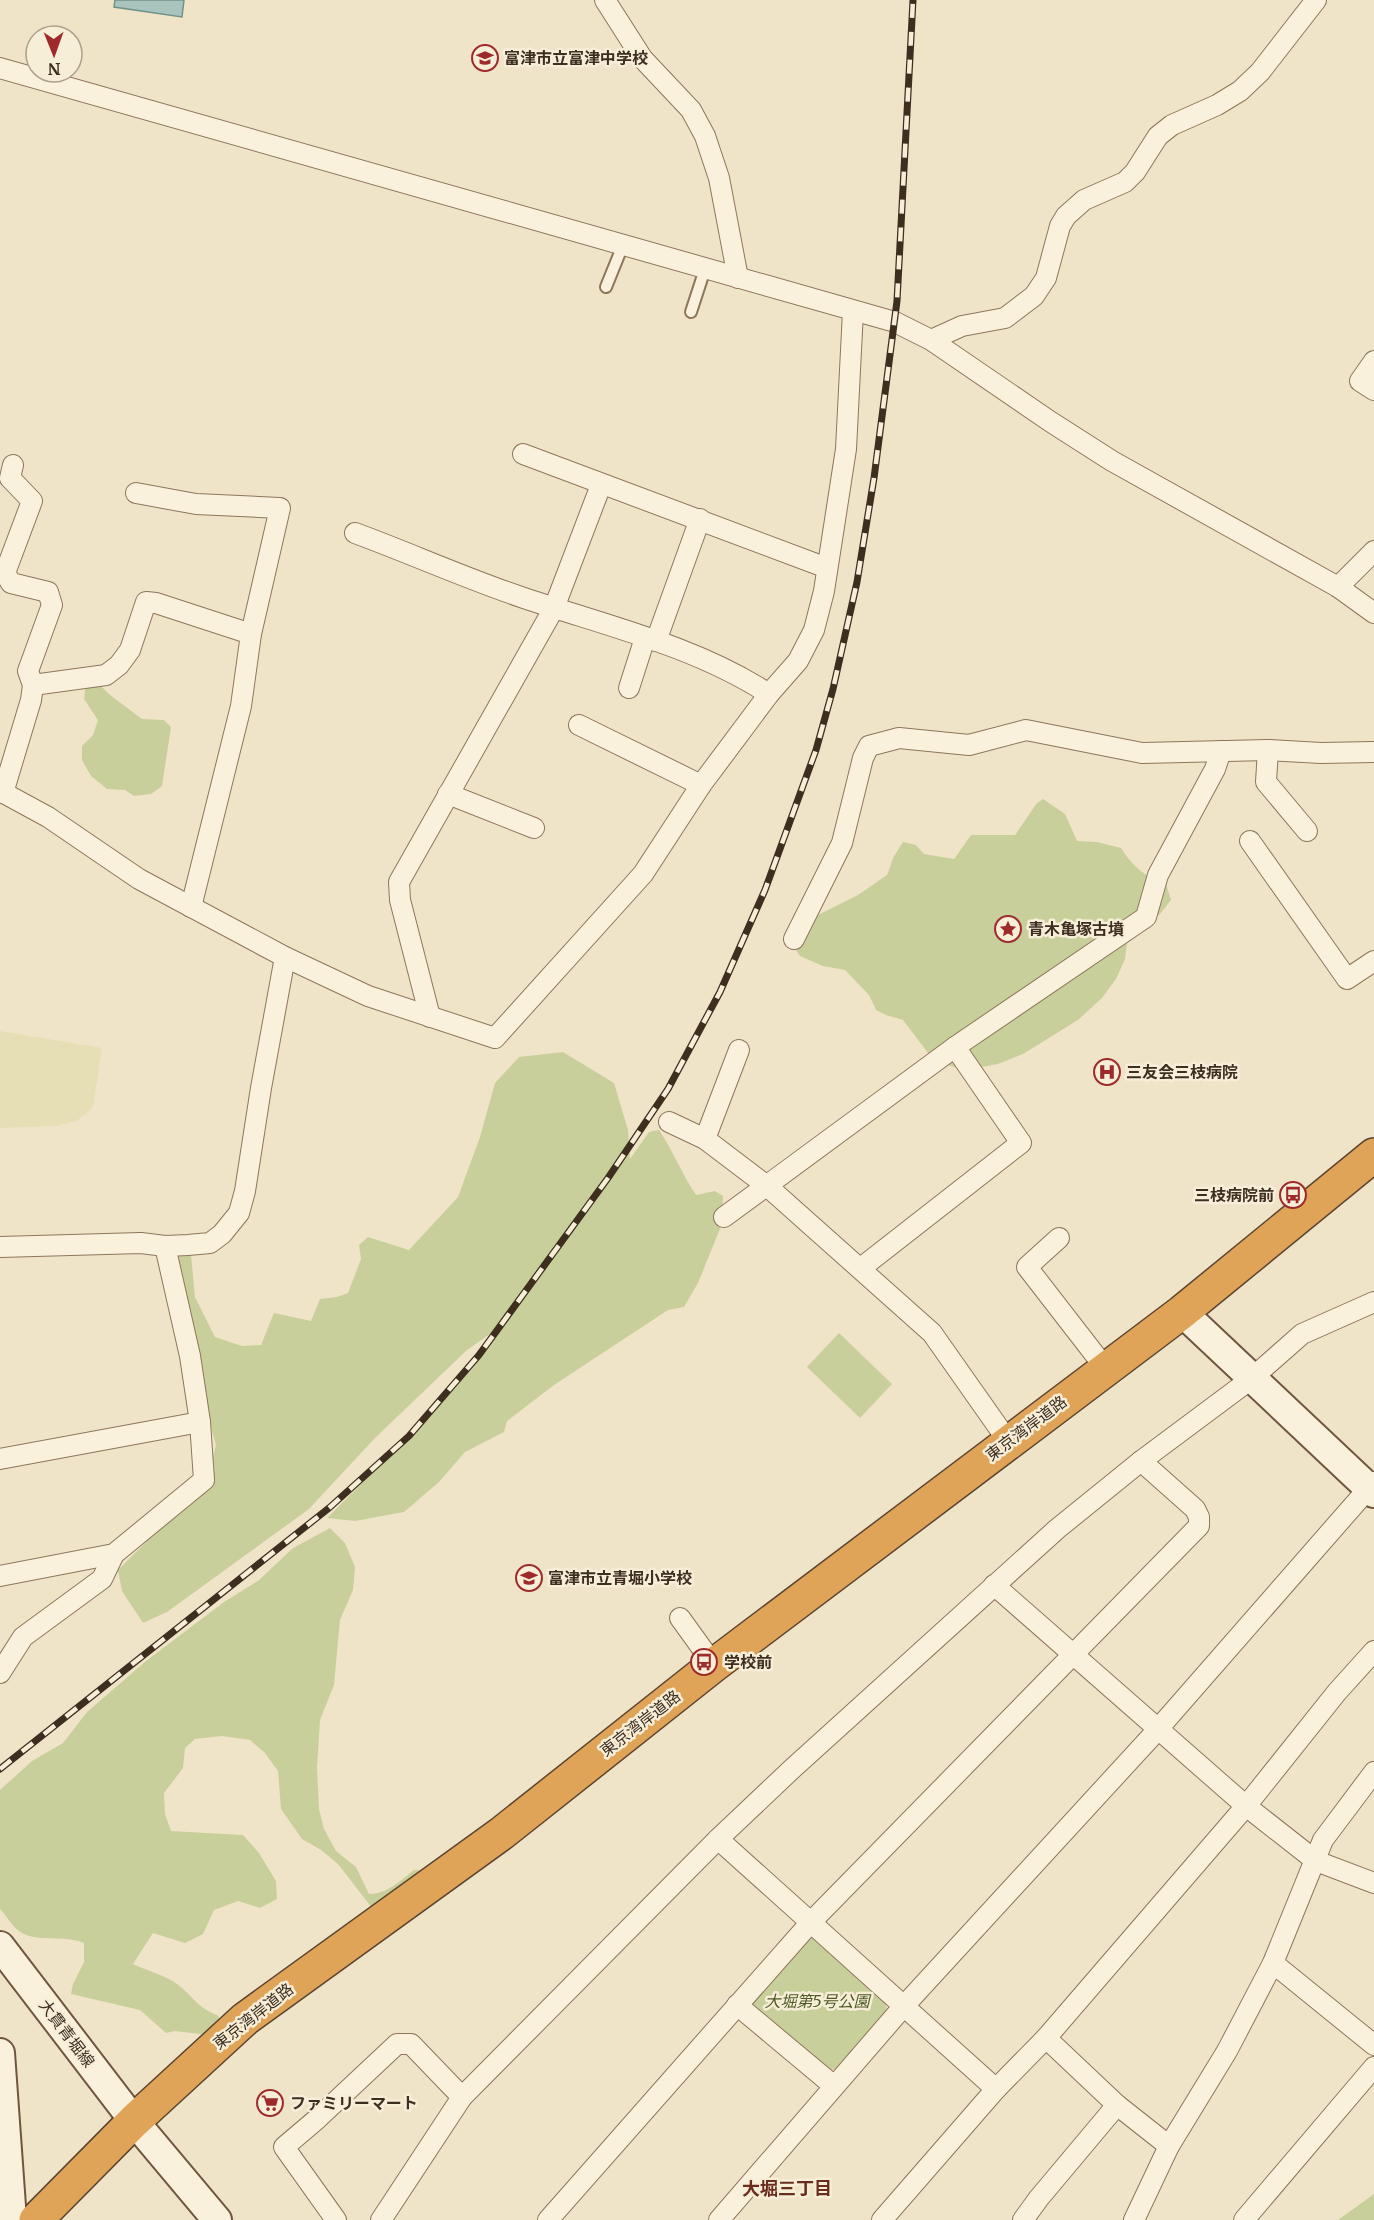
<svg xmlns="http://www.w3.org/2000/svg" width="1374" height="2220" font-family="Merriweather,'Noto Sans JP',serif">
<rect width="100%" height="100%" fill="#f0e4c8"/>
<path fill="#e6deb5" d="M0 1031 102 1048 93 1106 86 1114 76 1121 56 1126 0 1128Z"/>
<g fill="#c9cf9b">
<path d="M97 682 110 695 142 719 164 720 171 727 162 786 151 794 134 796 125 790 107 789 91 776 82 760V746L93 735 98 720 84 699 86 684Z"/>
<path d="M1043 799 1065 814 1077 841 1097 842 1121 848C1134 868 1143 875 1166 884L1171 900 1160 914 1134 934 1127 943 1125 959 1116 979 1102 998 1078 1020 1023 1054 998 1064 966 1070 943 1064 928 1053 903 1020 886 1015 876 1010 869 995 845 970 823 966 800 956 790 941 804 922 858 895 887 875 894 856 903 842 916 845 924 854 954 859 971 835H1015L1037 803Z"/>
<path d="M563 1052 614 1083 628 1130 630 1159 649 1132 659 1130C673 1151 682 1174 696 1195L715 1191 723 1196 722 1224 698 1283 684 1307 668 1310 554 1385 507 1421 504 1432 465 1452 439 1482 404 1512 355 1521 327 1518 432 1413 473 1368 497 1329 467 1350 375 1438 309 1509 167 1612 143 1623 122 1591 118 1570 155 1533 186 1508 207 1479 216 1445 200 1390 170 1260 182 1250 191 1255 195 1297 215 1337 242 1346 261 1345 274 1313 311 1321 320 1299 337 1297 348 1293 361 1259 359 1245 368 1237 409 1250 458 1197 480 1137 495 1083 519 1057Z"/>
<path d="M839 1333 892 1384 860 1418 807 1367Z"/>
<path d="M330 1528 345 1543 355 1567 353 1590 340 1620 334 1685 320 1720 317 1768 319 1809 324 1829 336 1851 356 1867 369 1894C387 1894 400 1881 414 1870L428 1871 379 1917 338 1864 321 1850 302 1839 281 1809 278 1771 264 1752 250 1740 222 1736 195 1739 185 1748 183 1768 164 1793 165 1814 171 1831 243 1835 259 1853 276 1881 277 1899 260 1908 238 1901 214 1910 203 1934 185 1943 153 1933 133 1964C145 1970 167 1976 177 1984 194 1997 196 2007 219 2016L216 2036 175 2031 166 2033 140 2010 71 1994 73 1984 84 1962V1943C64 1934 38 1944 19 1931 12 1926 6 1915 0 1909V1790L32 1761 63 1743 87 1712 146 1661 224 1602 259 1580 293 1548Z"/>
<path d="M808 1937 819 1938 885 2001 887 2011 837 2069 828 2070 752 2009 753 2001Z"/>
<path d="M1374 2194V2220H1338Z"/>
</g>
<path fill="#a9c4bc" stroke="#6f938a" stroke-width="1.5" d="M115 0H184L182 17 114 7Z"/>
<g fill="none" stroke-linecap="round" stroke-linejoin="round">
<defs>
<g id="lane">
<path d="M606 287 623 245"/>
<path d="M691 312 705 269"/>
</g>
<g id="street">
<path d="M605 0 642 58 691 110 705 136 719 178 738 278"/>
<path d="M0 68 895 322 931 340 1051 422 1112 461 1338 587 1374 613"/>
<path d="M931 340 962 326 1005 318 1034 296 1046 278 1060 226 1066 216 1084 200 1125 182 1135 172 1158 136 1172 125 1217 105 1240 91 1260 72 1316 0"/>
<path d="M1374 361 1360 381 1374 390"/>
<path d="M523 454 827 568"/>
<path d="M136 493 196 504 280 508 251 634 241 706 191 907"/>
<path d="M355 533C412 554 467 579 524 598 607 626 695 646 769 694"/>
<path d="M1338 587 1374 551"/>
<path d="M656 641 700 519"/>
<path d="M33 685 106 675 119 665 130 650 146 602 156 603 251 634"/>
<path d="M629 688 645 638"/>
<path d="M579 725 701 785"/>
<path d="M1268 750 1266 782 1307 831"/>
<path d="M0 791 48 817 139 879 285 957 368 996 495 1038 643 874 701 785 769 694 798 661 814 630 824 591 846 449 853 311"/>
<path d="M3 793 31 700 33 685 28 671 52 605 48 592 11 583 5 573 32 501 10 478 13 465"/>
<path d="M448 794 534 828"/>
<path d="M1250 841 1347 979 1374 961"/>
<path d="M794 939 842 843 863 758 869 746 899 738 969 745 1026 730 1142 753 1268 750 1321 753 1374 752"/>
<path d="M430 1017 400 900 399 882 554 608 601 485"/>
<path d="M669 1122 705 1139 767 1186 932 1333 1008 1441"/>
<path d="M705 1139 739 1050"/>
<path d="M724 1217 955 1047 1146 917 1158 875 1215 769 1221 751"/>
<path d="M1059 1238 1027 1267 1106 1369"/>
<path d="M0 1247 141 1243 165 1246 188 1245 210 1243 222 1234 239 1213 245 1191 261 1088 285 957"/>
<path d="M861 1268 1021 1143 955 1047"/>
<path d="M0 1459 200 1422"/>
<path d="M0 1576 114 1554 204 1480 200 1422 190 1356 165 1246"/>
<path d="M994 1585 1246 1806 1316 1861 1374 1883"/>
<path d="M680 1618 714 1665"/>
<path d="M0 1673 23 1637 102 1579 114 1554"/>
<path d="M718 1839 996 2089"/>
<path d="M1273 1963 1374 2045"/>
<path d="M737 2005 834 2086"/>
<path d="M1046 2038 1117 2105 1169 2146"/>
<path d="M336 2220 284 2147 317 2119 397 2044H411L462 2097"/>
<path d="M381 2220 462 2097 718 1839 792 1769 1057 1529 1141 1461 1251 1379 1302 1334 1374 1302"/>
<path d="M548 2220 811 1922 1199 1526V1517L1195 1509 1141 1461"/>
<path d="M719 2220 903 2007 1151 1737 1374 1482"/>
<path d="M882 2220 996 2089 1046 2038 1246 1806 1337 1692 1374 1651"/>
<path d="M1023 2220 1039 2198 1117 2105"/>
<path d="M1134 2220 1169 2146 1227 2051 1273 1963 1323 1840 1374 1772"/>
<path d="M1244 2220 1374 2067"/>
</g>
<g id="secondary">
<path d="M1182 1312 1374 1493"/>
<path d="M0 1946 134 2121 217 2220"/>
<path d="M0 2053 12 2220"/>
</g>
<path id="highway" d="M36 2220 134 2121 245 2019 502 1833 714 1665 1182 1312 1374 1155"/>
</defs>
<use href="#lane" stroke="#8d765c" stroke-width="14"/>
<use href="#street" stroke="#8d765c" stroke-width="22"/>
<use href="#secondary" stroke="#6f573f" stroke-width="32"/>
<use href="#highway" stroke="#5b4430" stroke-width="36"/>
<use href="#lane" stroke="#faf1dc" stroke-width="10"/>
<use href="#street" stroke="#faf1dc" stroke-width="20"/>
<use href="#secondary" stroke="#faf1dc" stroke-width="28"/>
<use href="#highway" stroke="#e0a458" stroke-width="33"/>
<defs>
<path id="rail" d="M0 1769 329 1508 409 1436 479 1355 608 1178 668 1089 720 992 765 890 816 750 833 689 857 582 874 478 897 301 913 0"/>
</defs>
<use href="#rail" stroke="#3d2e20" stroke-width="7"/>
<use href="#rail" stroke="#f7eed8" stroke-width="4.5" stroke-dasharray="14" stroke-linecap="butt"/>
</g>
<defs>
<symbol id="school-ring" viewBox="-11 -11 22 22"><circle r="9.5" fill="#f7eed8" stroke="#9e2a2b" stroke-width="1.5"/><path d="M0-5L7-2L0 1L-7-2ZM-4 1L0 2.5L4 1V4Q0 6-4 4Z" fill="#9e2a2b"/></symbol>
<symbol id="sight-ring" viewBox="-11 -11 22 22"><circle r="9.5" fill="#f7eed8" stroke="#9e2a2b" stroke-width="1.5"/><path d="M0-6L1.8-2.2L6-1.7L2.9 1.2L3.7 5.4L0 3.3L-3.7 5.4L-2.9 1.2L-6-1.7L-1.8-2.2Z" fill="#9e2a2b"/></symbol>
<symbol id="hospital-ring" viewBox="-11 -11 22 22"><circle r="9.5" fill="#f7eed8" stroke="#9e2a2b" stroke-width="1.5"/><path d="M-5-5h3v3.5h4V-5h3V5h-3V1.5h-4V5h-3Z" fill="#9e2a2b"/></symbol>
<symbol id="bus-ring" viewBox="-11 -11 22 22"><circle r="9.5" fill="#f7eed8" stroke="#9e2a2b" stroke-width="1.5"/><path d="M-5-6H5V4H4V6H2V4H-2V6H-4V4H-5ZM-3.5-4V0h7V-4ZM-3.5 1.2v1.5H-2V1.2ZM2 1.2v1.5H3.5V1.2Z" fill="#9e2a2b"/></symbol>
<symbol id="supermarket-ring" viewBox="-11 -11 22 22"><circle r="9.5" fill="#f7eed8" stroke="#9e2a2b" stroke-width="1.5"/><path d="M-6-5.5h2.5l.6 2H6L4.5 2H-2.5L-4.4-4H-6ZM-1.5 3.2a1.3 1.3 0 1 0 .1 0ZM3 3.2a1.3 1.3 0 1 0 .1 0Z" fill="#9e2a2b"/></symbol>
</defs>
<g fill-rule="evenodd">
<use href="#school-ring" x="470" y="43" width="30" height="30"/>
<use href="#sight-ring" x="993" y="914" width="30" height="30"/>
<use href="#hospital-ring" x="1092" y="1057" width="30" height="30"/>
<use href="#bus-ring" x="1278" y="1180" width="30" height="30"/>
<use href="#school-ring" x="514" y="1563" width="30" height="30"/>
<use href="#bus-ring" x="689" y="1647" width="30" height="30"/>
<use href="#supermarket-ring" x="255" y="2088" width="30" height="30"/>
</g>
<g text-anchor="middle" stroke-width="5" stroke-linejoin="round" paint-order="stroke">
<g font-size="16" font-weight="bold" fill="#3d2e20" stroke="#f7eed8" text-anchor="start">
<text x="504" y="64">富津市立富津中学校</text>
<text x="1028" y="935">青木亀塚古墳</text>
<text x="1126" y="1078">三友会三枝病院</text>
<text x="1274" y="1201" text-anchor="end">三枝病院前</text>
<text x="548" y="1584">富津市立青堀小学校</text>
<text x="724" y="1668">学校前</text>
<text x="290" y="2109">ファミリーマート</text>
</g>
<g font-size="16" fill="#3d2e20" stroke="#f7eed8">
<text transform="translate(1026 1428) rotate(-37)" y="6">東京湾岸道路</text>
<text transform="translate(640 1723) rotate(-38)" y="6">東京湾岸道路</text>
<text transform="translate(253 2016) rotate(-38)" y="6">東京湾岸道路</text>
<text transform="translate(67 2033) rotate(53)" y="6">大貫青堀線</text>
</g>
<g font-size="16" font-style="italic" fill="#4d5a26" stroke="#f7eed8">
<text x="817" y="2007">大堀第5号公園</text>
</g>
<g font-size="18" font-weight="bold" fill="#6b2e1e" stroke="#f7eed8">
<text x="787" y="2195">大堀三丁目</text>
</g>
</g>
<g transform="translate(54 54) rotate(179)"><circle r="28" fill="#f7eed8" stroke="#ada18e" stroke-width="1.5"/>
<path d="M0-4.5L10 22L0 15L-10 22Z" fill="#9e2a2b"/>
<text y="-9" font-size="16" font-weight="bold" text-anchor="middle" fill="#3d2e20">N</text>
</g>
</svg>
